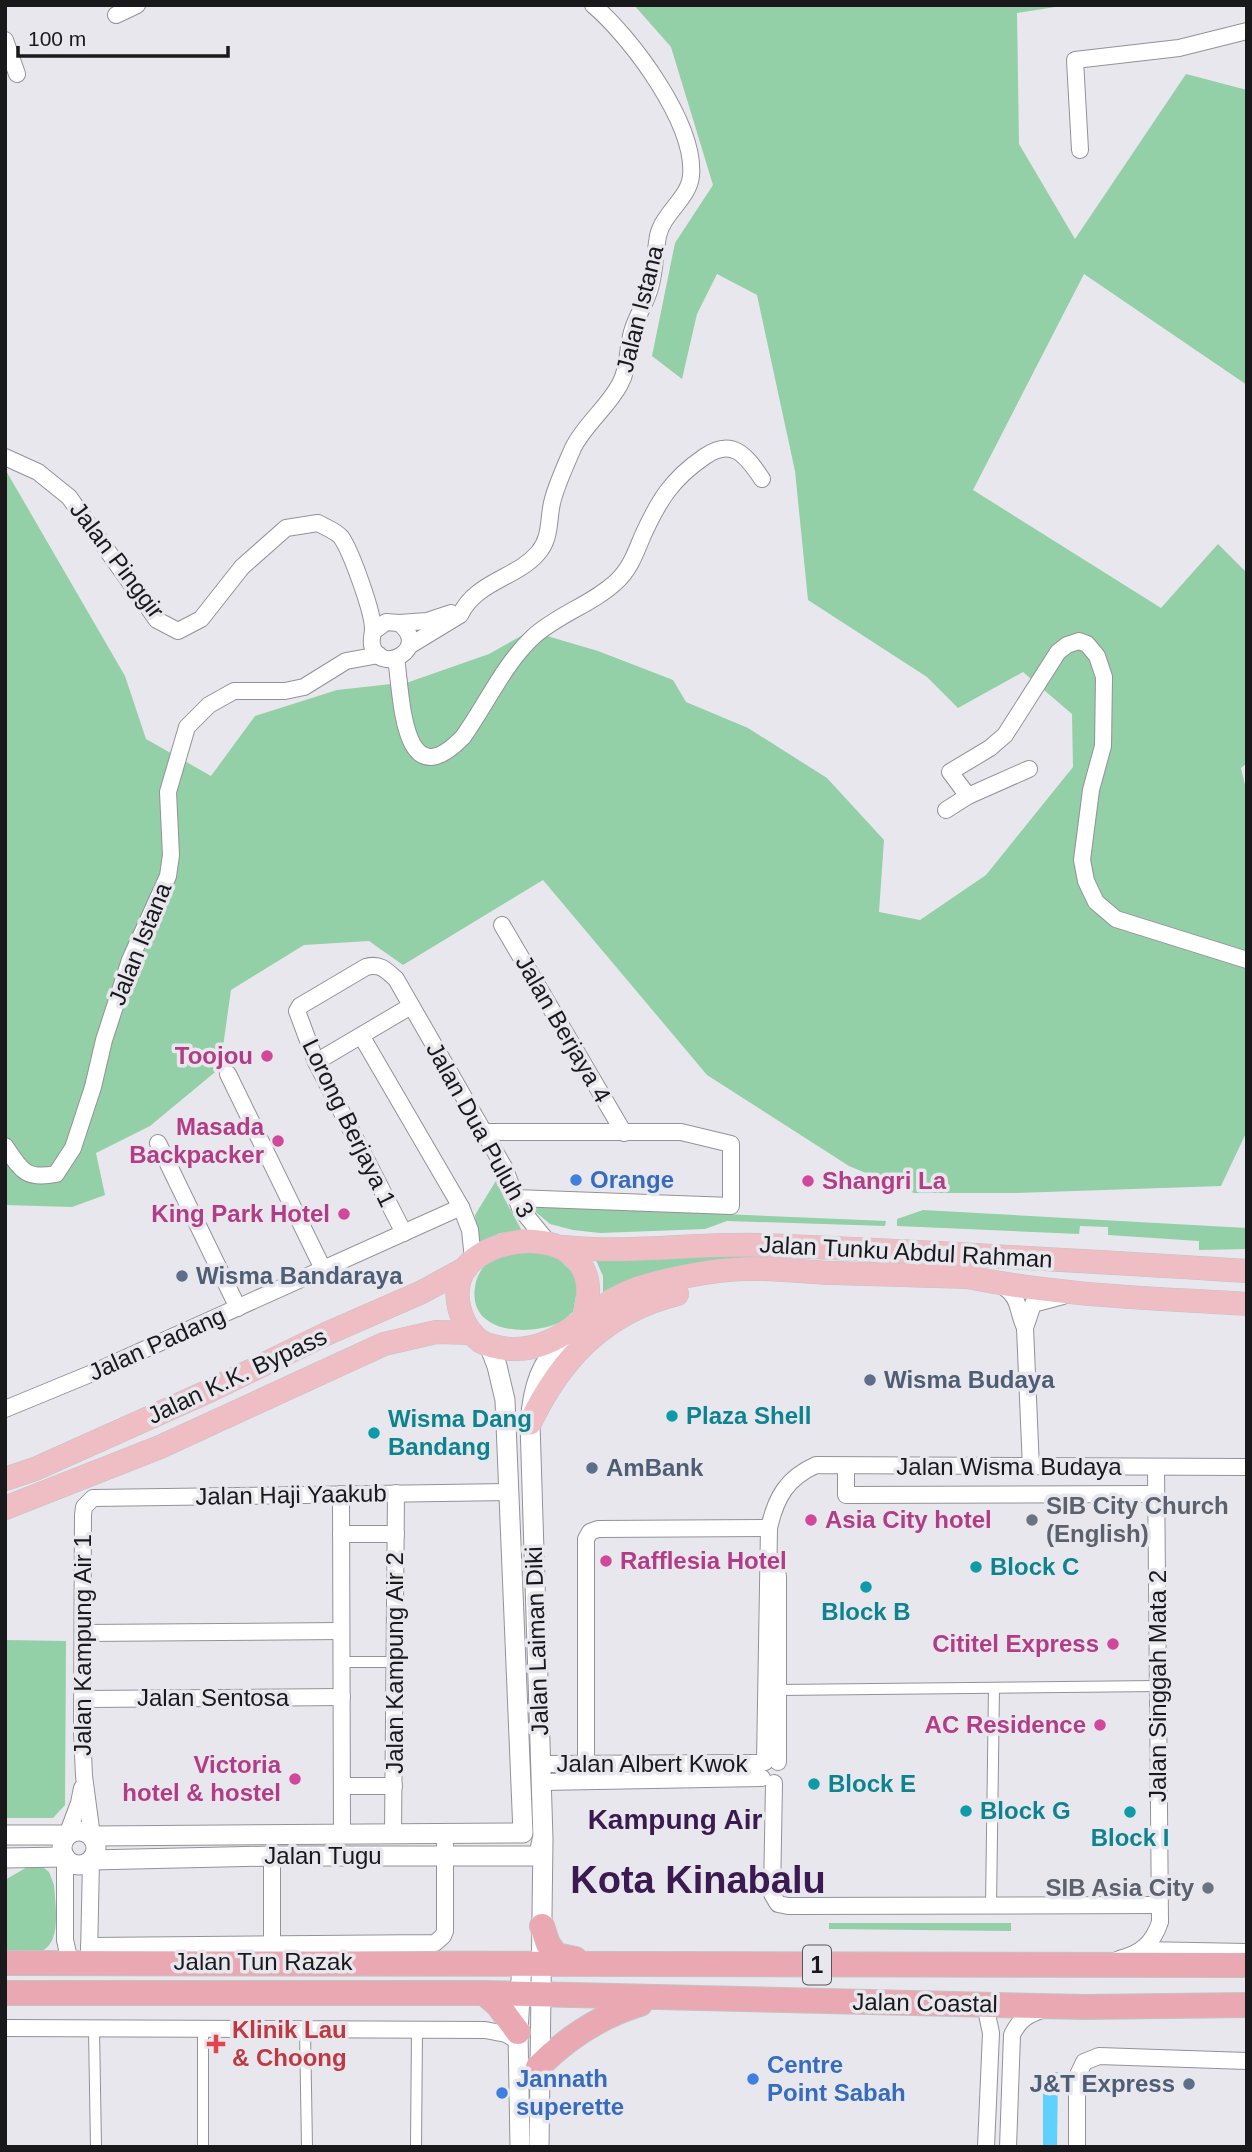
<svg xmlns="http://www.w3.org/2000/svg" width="1252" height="2152" font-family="Helvetica,sans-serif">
<rect width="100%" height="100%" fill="#e8e7ed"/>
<g fill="#93cfa7">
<path d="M634 5H1068L1017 13 1019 144 1075 239 1186 74 1247 90V385L1084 274 973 490 1161 608 1218 544 1247 573V763L1241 768 1247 793V1131L1221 1186 1014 1193H914L849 1166 707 1075 543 880 403 965 369 941 304 945 231 990 220 1068 150 1126 96 1153 105 1195 72 1207 5 1205V469L125 676 146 739 211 776 255 716 337 690 409 682 489 654 530 631 598 651 673 680 686 702 748 728 827 778 884 840 879 912 920 920 986 875 1073 767 1072 714 1023 672 958 708 927 677 808 600 795 471 757 295 717 274 697 314 682 379 652 356 675 243 713 185 671 47Z"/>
<path d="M497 1179 504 1198 522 1231 500 1233 478 1243 475 1215Z"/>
<path d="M536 1206 886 1221 885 1226 727 1221 705 1229 600 1233 573 1230 550 1224 532 1209Z"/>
<path d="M923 1210 1247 1228V1249L1199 1250V1241L1108 1235V1227L1080 1226 1079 1234 897 1226V1219Z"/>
<path d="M522 1252H552L579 1279 573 1312C568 1316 562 1322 556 1324 523 1337 464 1331 476 1282 478 1274 483 1265 491 1261 499 1256 512 1254 522 1252Z"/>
<path d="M664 1253 762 1256C707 1261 651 1265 603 1292V1276L595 1258Z"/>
<path d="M5 1640 66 1641 65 1805 53 1818H5Z"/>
<path d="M29 1866 43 1867 49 1872 54 1885C55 1904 63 1945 39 1952 29 1955 16 1956 5 1957V1880Z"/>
<path d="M829 1923H1011V1931L829 1929Z"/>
</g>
<path fill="#60d0fd" d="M1051 2072H1058L1057 2147H1043V2083Z"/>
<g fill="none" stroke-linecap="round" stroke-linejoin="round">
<defs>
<g id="pedestrian">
<path d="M342 1662H394"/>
<path d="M778 1690 1158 1686"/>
<path d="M991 1906 994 1688"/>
<path d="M203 2028V2147"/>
<path d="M94 2029 96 2147"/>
<path d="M305 2029 307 2147"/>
<path d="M416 2147 417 2030"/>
</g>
<g id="minor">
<path d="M116 15 137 5"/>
<path d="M5 40 17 74"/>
<path d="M1080 150 1075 60 1179 48 1247 31"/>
<path d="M5 457 38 472 69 497 157 620 178 631 201 619 242 567 286 528 318 523C325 527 336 531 341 537 351 551 373 612 373 629 373 634 371 639 372 645 380 677 432 648 399 623L386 622 374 631"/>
<path d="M399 623 427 621 451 613"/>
<path d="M409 646 460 615C476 581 517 578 538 553 551 538 548 521 552 503 555 488 567 462 573 448 585 424 608 407 620 384 629 368 627 349 632 332 636 317 646 303 650 288 655 271 655 253 658 236 663 213 689 198 691 176 696 124 631 37 593 5"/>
<path d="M396 658C402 697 402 800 463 737 486 705 504 664 533 637 558 614 593 604 617 581 631 568 636 551 643 535 659 500 672 479 704 457 732 437 746 455 762 479"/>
<path d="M1029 769 968 796 950 772 990 748 1005 735 1058 652 1067 645 1079 641 1087 644 1097 656 1104 677 1103 746 1091 790 1082 860 1086 881 1096 902 1116 919 1247 960"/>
<path d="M946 810 968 796"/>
<path d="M502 925 624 1133"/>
<path d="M362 1037 461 1207 470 1230 473 1259"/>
<path d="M316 1062 411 1006"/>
<path d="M228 1074 323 1269"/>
<path d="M485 1132H681L731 1144V1206L515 1198"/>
<path d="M158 1143 238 1308"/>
<path d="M5 1146C21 1170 25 1180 56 1174L73 1148 93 1087 104 1040 130 960 168 876 171 855 168 792 187 727 209 705 234 691H285L304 687 346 661 379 655"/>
<path d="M404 1233 316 1062 297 1011 300 1006 366 967C380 963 386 970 396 979L504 1167 520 1208 547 1241"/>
<path d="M999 1284C1021 1296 1016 1308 1025 1328L1031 1468"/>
<path d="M1025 1328 1033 1304 1063 1296"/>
<path d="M5 1409 90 1374 461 1207"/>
<path d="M846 1467V1495L1156 1494"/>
<path d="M341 1494 342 1834"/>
<path d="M341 1534H396"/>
<path d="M778 1576V1762"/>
<path d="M83 1633 341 1631"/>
<path d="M84 1699 342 1697"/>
<path d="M765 1762 769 1528C776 1497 787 1478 816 1465L1247 1467"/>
<path d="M541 1764 762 1763"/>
<path d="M586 1764V1539L590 1532 598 1529 769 1528"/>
<path d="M542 1782 762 1778"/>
<path d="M774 1783 772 1894 778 1904 788 1906 1159 1905"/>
<path d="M342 1786H394"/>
<path d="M393 1834 396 1493"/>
<path d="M67 1835 79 1803 82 1788"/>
<path d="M92 1836 84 1776 82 1731 83 1515 84 1507 93 1498 509 1492"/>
<path d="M65 1857V1940L70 1962"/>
<path d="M272 1944V1856"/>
<path d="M89 1946 435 1943 443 1936 445 1931V1834"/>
<path d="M1142 1950 1247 1952"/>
<path d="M89 1956 91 1860"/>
<path d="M1119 1959C1141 1954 1153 1943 1160 1922L1156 1467"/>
<path d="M985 2005 991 2033 986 2147"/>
<path d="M5 2028 485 2030 506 2034 518 2041"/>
<path d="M1008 2147 1012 2035C1019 2020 1027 2015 1042 2010"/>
<path d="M1077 2147V2077L1084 2062 1099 2056 1247 2061"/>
</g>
<g id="tertiary">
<circle cx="79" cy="1848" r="17"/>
<path d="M5 1835H67"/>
<path d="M92 1836 523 1833 505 1400 497 1366 489 1345"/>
<path d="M5 1858 65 1857"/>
<path d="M91 1860 272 1856H533L539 1854 542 1840"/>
<path d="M520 2147 518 2032 522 1963"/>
<path d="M539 2147 543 1839 530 1423C533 1385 540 1365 566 1335"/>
</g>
<g id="primary">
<path d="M564 1247C629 1254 695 1243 760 1245 922 1251 1085 1261 1247 1271"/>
<path d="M583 1320C616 1219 477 1227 460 1279 453 1299 462 1328 480 1341 488 1346 501 1348 510 1349 564 1352 593 1301 642 1287 674 1278 712 1270 746 1269 774 1268 803 1272 831 1273 877 1274 923 1276 968 1277 1059 1296 1154 1298 1247 1304"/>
<path d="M530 1423C561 1358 605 1312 677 1294"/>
<path d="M5 1479 35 1469 209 1391 326 1334 422 1292 466 1268"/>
<path d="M5 1508 160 1447 384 1344 436 1332 472 1333"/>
</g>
<g id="trunk">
<path d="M542 1926 548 1944 556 1955 575 1959"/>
<path d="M5 1963 1247 1965"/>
<path d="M5 1993H484L1085 2007 1247 2005"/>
<path d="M484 1993 498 2005 518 2032"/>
<path d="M538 2067C568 2037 600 2016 640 2004"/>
</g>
</defs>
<use href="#pedestrian" stroke="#939298" stroke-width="12"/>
<use href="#minor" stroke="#939298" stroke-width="18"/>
<use href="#tertiary" stroke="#939298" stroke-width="21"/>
<use href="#primary" stroke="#c3c3c4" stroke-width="24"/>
<use href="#trunk" stroke="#c3c3c4" stroke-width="26"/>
<use href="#pedestrian" stroke="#fff" stroke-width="10"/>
<use href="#minor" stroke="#fff" stroke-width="16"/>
<use href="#tertiary" stroke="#fff" stroke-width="19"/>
<use href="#primary" stroke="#efbec5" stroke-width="23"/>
<use href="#trunk" stroke="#eaa8b2" stroke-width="24"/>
</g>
<g fill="#d1479c" stroke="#e8e7ed" stroke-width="2.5">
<circle cx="267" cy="1056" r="7"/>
<circle cx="278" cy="1141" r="7"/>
<circle cx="808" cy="1181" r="7"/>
<circle cx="344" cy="1214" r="7"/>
<circle cx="811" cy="1520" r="7"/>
<circle cx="606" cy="1561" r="7"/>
<circle cx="1113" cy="1644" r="7"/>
<circle cx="1100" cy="1725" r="7"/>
<circle cx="295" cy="1779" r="7"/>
</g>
<g fill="#3f7fe0" stroke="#e8e7ed" stroke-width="2.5">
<circle cx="576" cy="1180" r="7"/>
<circle cx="753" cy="2079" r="7"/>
<circle cx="502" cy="2093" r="7"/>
</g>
<g fill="#5c6f8a" stroke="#e8e7ed" stroke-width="2.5">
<circle cx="182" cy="1276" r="7"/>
<circle cx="870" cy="1380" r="7"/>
<circle cx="592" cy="1468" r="7"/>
<circle cx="1189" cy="2084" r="7"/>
</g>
<g fill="#0f9aa8" stroke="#e8e7ed" stroke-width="2.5">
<circle cx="672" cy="1416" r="7"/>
<circle cx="374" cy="1433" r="7"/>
<circle cx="976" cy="1567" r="7"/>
<circle cx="866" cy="1587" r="7"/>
<circle cx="814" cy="1784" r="7"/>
<circle cx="966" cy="1811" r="7"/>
<circle cx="1130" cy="1812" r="7"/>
</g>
<g fill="#6b7280" stroke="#e8e7ed" stroke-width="2.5">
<circle cx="1032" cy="1520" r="7"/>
<circle cx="1208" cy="1888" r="7"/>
</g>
<path fill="#e0444e" stroke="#e8e7ed" stroke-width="2.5" d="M212.5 2033.5h7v7h7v7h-7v7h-7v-7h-7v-7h7z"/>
<g text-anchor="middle" stroke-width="7" stroke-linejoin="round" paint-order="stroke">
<rect fill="#e8e7ed" stroke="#57565a" stroke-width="2" x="803" y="1945.5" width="28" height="39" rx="5"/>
<g font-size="23" font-weight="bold" fill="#19181b">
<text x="817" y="1973">1</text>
</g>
<g font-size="24" fill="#19181b" stroke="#e8e7ed">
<text transform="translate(640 309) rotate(-76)" y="8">Jalan Istana</text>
<text transform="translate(117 560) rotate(53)" y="8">Jalan Pinggir</text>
<text transform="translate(140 944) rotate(-68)" y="8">Jalan Istana</text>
<text transform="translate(563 1029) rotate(60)" y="8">Jalan Berjaya 4</text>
<text transform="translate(349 1123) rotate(64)" y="8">Lorong Berjaya 1</text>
<text transform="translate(480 1130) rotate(61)" y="8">Jalan Dua Puluh 3</text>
<text transform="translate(906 1252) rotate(3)" y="8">Jalan Tunku Abdul Rahman</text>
<text transform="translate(157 1344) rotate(-24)" y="8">Jalan Padang</text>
<text transform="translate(237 1376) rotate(-25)" y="8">Jalan K.K. Bypass</text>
<text x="1009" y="1475">Jalan Wisma Budaya</text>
<text transform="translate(291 1495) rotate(-1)" y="8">Jalan Haji Yaakub</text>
<text transform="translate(537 1641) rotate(-92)" y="8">Jalan Laiman Diki</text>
<text transform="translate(83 1645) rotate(-90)" y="8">Jalan Kampung Air 1</text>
<text transform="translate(395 1663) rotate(-90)" y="8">Jalan Kampung Air 2</text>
<text transform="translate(1158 1686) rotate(-90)" y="8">Jalan Singgah Mata 2</text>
<text x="213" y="1706">Jalan Sentosa</text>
<text x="652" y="1772">Jalan Albert Kwok</text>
<text x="323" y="1864">Jalan Tugu</text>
<text x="263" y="1970">Jalan Tun Razak</text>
<text transform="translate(925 2003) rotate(1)" y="8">Jalan Coastal</text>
</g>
<g font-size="24" font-weight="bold" fill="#b23c85" stroke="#e8e7ed" text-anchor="end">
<text x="253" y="1064">Toojou</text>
<text x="264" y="1135">Masada<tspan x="264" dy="28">Backpacker</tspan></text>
<text x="822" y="1189" text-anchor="start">Shangri La</text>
<text x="330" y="1222">King Park Hotel</text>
<text x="825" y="1528" text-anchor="start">Asia City hotel</text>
<text x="620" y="1569" text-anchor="start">Rafflesia Hotel</text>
<text x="1099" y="1652">Cititel Express</text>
<text x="1086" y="1733">AC Residence</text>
<text x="281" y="1773">Victoria<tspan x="281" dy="28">hotel &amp; hostel</tspan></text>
</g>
<g font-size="24" font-weight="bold" fill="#366cbe" stroke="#e8e7ed" text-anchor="start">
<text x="590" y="1188">Orange</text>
<text x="767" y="2073">Centre<tspan x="767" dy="28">Point Sabah</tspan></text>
<text x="516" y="2087">Jannath<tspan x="516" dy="28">superette</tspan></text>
</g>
<g font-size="24" font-weight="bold" fill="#4e5e75" stroke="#e8e7ed" text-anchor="start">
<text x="196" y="1284">Wisma Bandaraya</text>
<text x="884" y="1388">Wisma Budaya</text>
<text x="606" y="1476">AmBank</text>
<text x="1175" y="2092" text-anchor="end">J&amp;T Express</text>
</g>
<g font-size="24" font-weight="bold" fill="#0d838f" stroke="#e8e7ed" text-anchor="start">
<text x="686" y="1424">Plaza Shell</text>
<text x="388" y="1427">Wisma Dang<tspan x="388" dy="28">Bandang</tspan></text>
<text x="990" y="1575">Block C</text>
<text x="866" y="1620" text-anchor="middle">Block B</text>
<text x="828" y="1792">Block E</text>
<text x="980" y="1819">Block G</text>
<text x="1130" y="1846" text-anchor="middle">Block I</text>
</g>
<g font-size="24" font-weight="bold" fill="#5b616d" stroke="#e8e7ed" text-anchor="start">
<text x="1046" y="1514">SIB City Church<tspan x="1046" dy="28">(English)</tspan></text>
<text x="1194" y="1896" text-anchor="end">SIB Asia City</text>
</g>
<g font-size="24" font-weight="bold" fill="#be3a42" stroke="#e8e7ed" text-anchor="start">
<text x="232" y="2038">Klinik Lau<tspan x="232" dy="28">&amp; Choong</tspan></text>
</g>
<g font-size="28" font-weight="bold" fill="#3b1a51" stroke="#e8e7ed">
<text x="675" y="1829">Kampung Air</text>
</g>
<g font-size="38" font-weight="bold" fill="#3b1a51" stroke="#e8e7ed">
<text x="698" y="1893">Kota Kinabalu</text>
</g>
</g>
<rect width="1252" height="2152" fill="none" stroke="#19181b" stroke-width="14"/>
<path d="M18 46v10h210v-10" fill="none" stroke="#19181b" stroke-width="3.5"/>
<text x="28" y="46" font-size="21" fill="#19181b" stroke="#e8e7ed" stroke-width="5" paint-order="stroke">100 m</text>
</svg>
